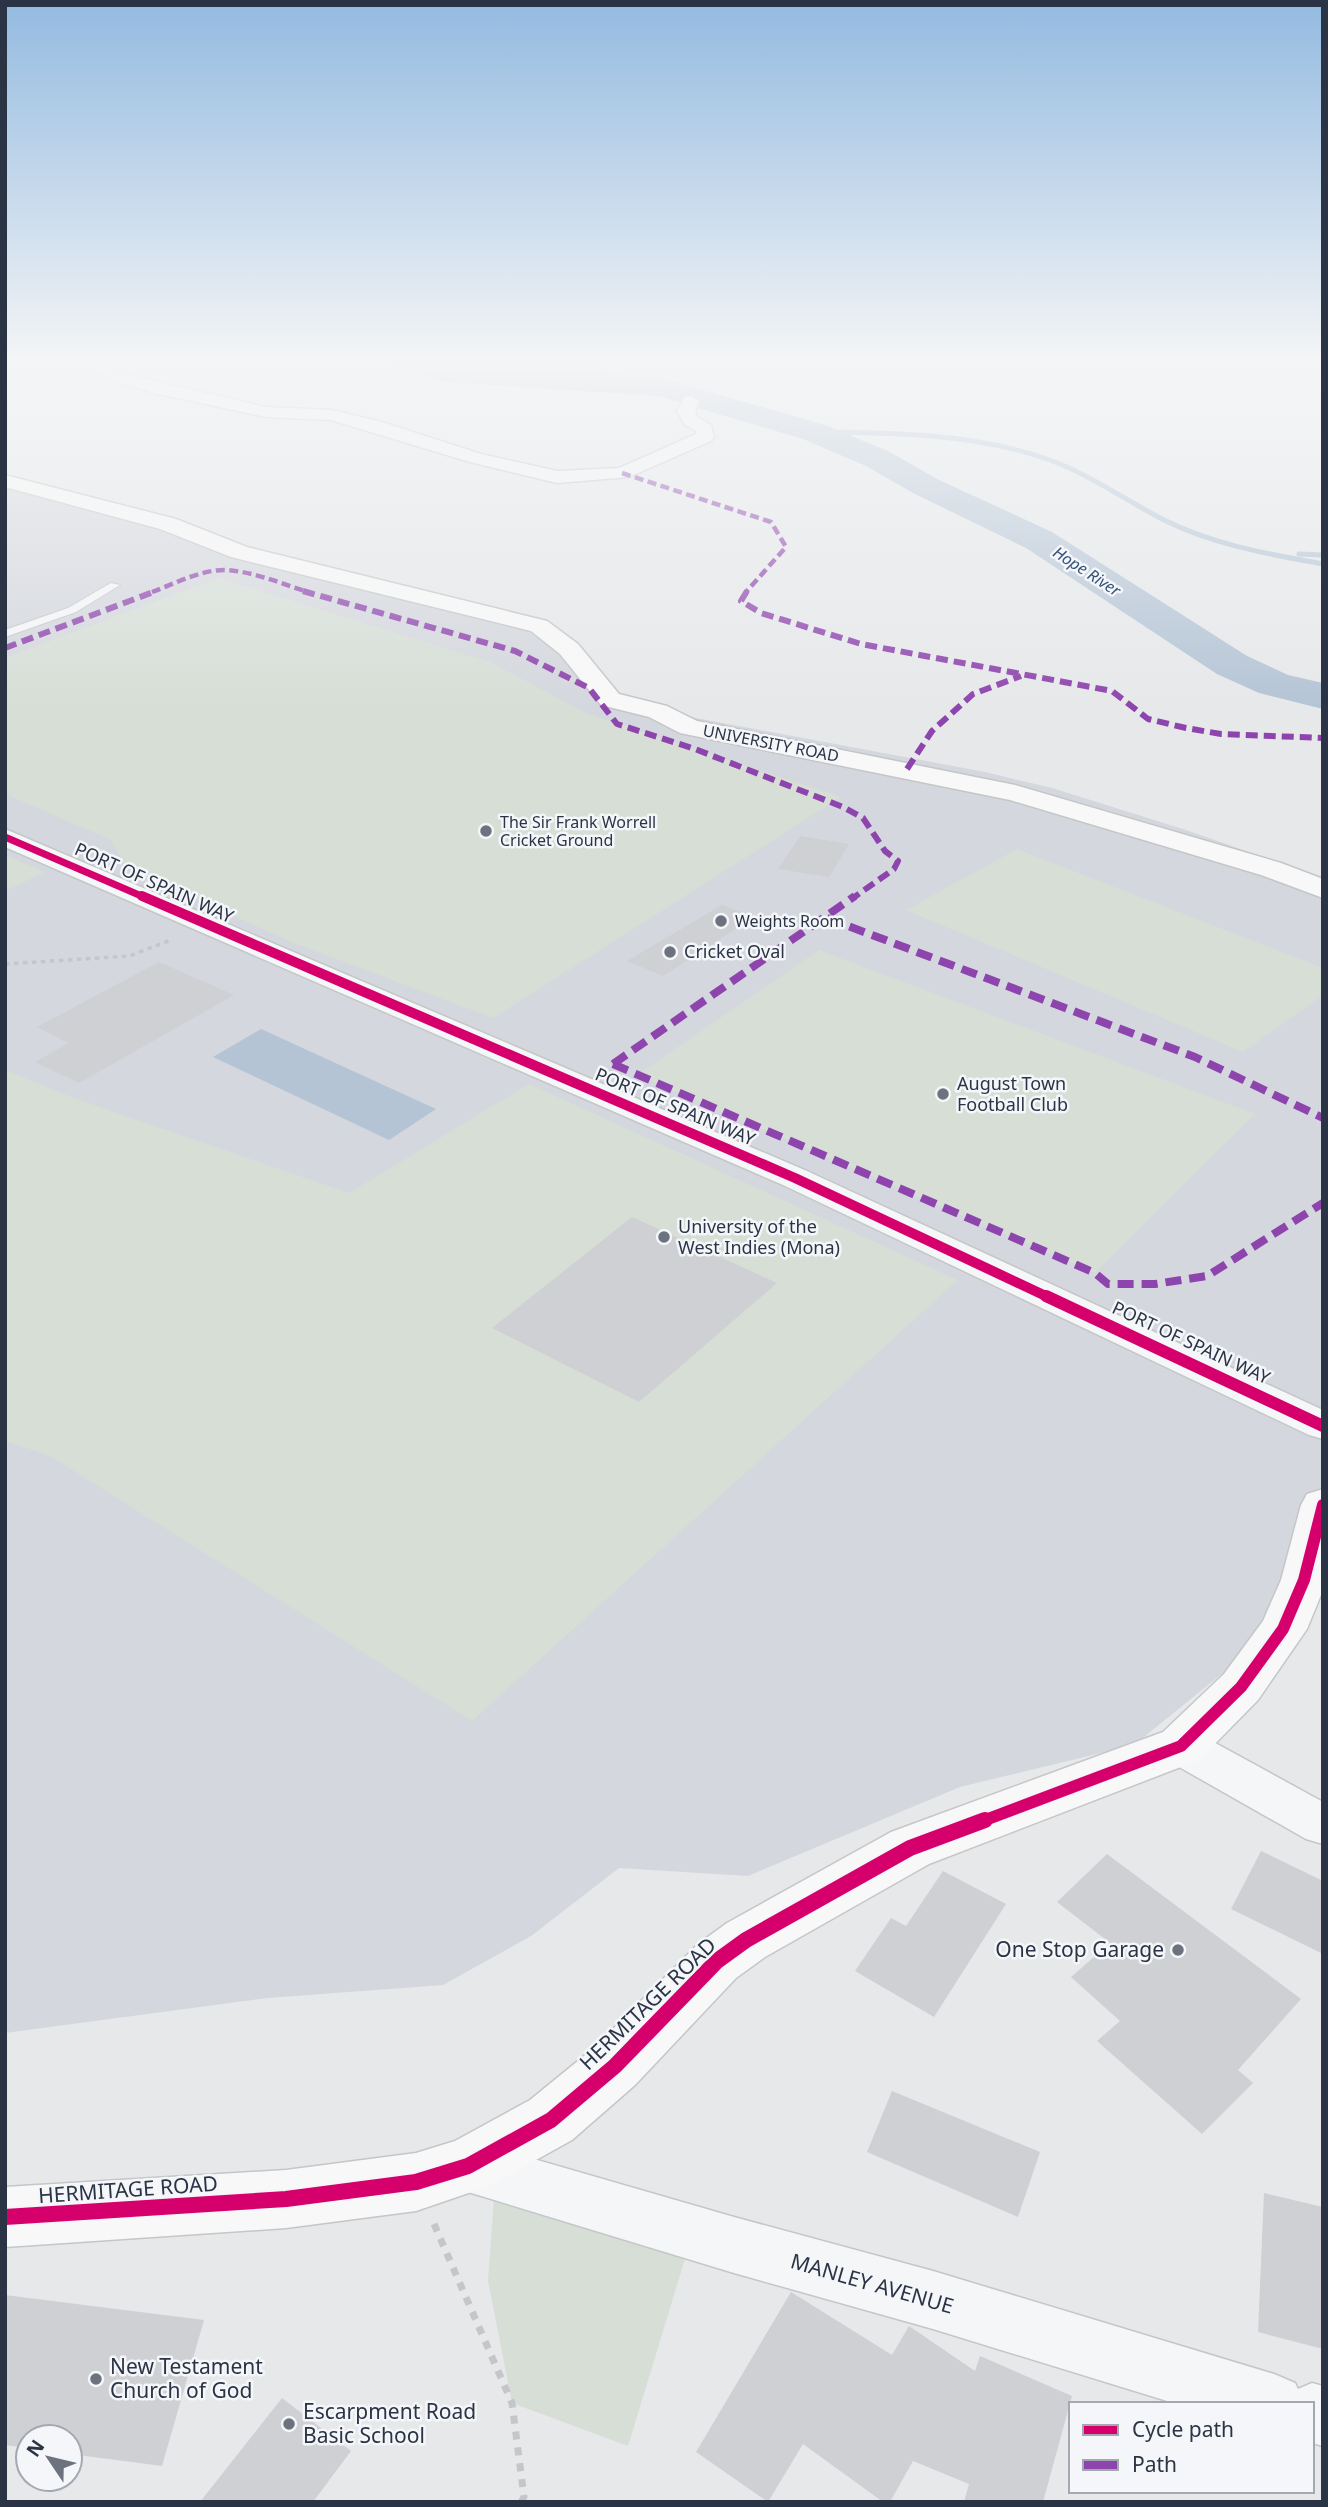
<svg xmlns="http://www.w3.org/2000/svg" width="1328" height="2507" font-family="'Noto Sans',sans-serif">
<rect width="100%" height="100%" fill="#e6e8ea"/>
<path fill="#d4d7dd" d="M5 477 238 550 517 615 632 706 985 772 1052 788 1186 830 1286 865 1323 883V1592L1134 1745 960 1787 748 1876 619 1868 531 1936 443 1985 268 1998 5 2033Z"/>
<g fill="#d6ded6">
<path d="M419 359C492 358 570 349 638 379L453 370Z"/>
<path d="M218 578 490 662 586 713 841 797 493 1018 291 942 126 867 111 840 5 794V658Z"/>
<path d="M1017 849 1323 968V995L1243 1052 906 910Z"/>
<path d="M5 855 45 872 10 889 5 887Z"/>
<path d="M819 950 1255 1114 1095 1273 637 1075Z"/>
<path d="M5 1070 71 1097 349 1193 529 1084 958 1280 472 1721 50 1456 5 1441Z"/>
<path d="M495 2185 695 2226 628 2446 512 2403 488 2281Z"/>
</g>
<path fill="#b4c4d5" d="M261 1029 436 1109 389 1140 213 1057Z"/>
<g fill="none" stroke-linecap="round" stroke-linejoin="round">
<g stroke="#b4c4d5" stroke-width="5">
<path d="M814 432C890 433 968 433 1041 457 1085 471 1123 499 1164 520 1214 545 1269 554 1323 564"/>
<path d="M1299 554 1323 555"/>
</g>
<path fill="#b4c4d5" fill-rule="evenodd" d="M384 359H428L446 364 660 378 825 425 890 452 937 479 1052 532 1247 656 1288 675 1323 683V709L1259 693 1217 674 1026 548 913 493 866 466 803 439 658 396 443 382 389 365Z"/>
</g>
<g fill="#ced0d3">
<path d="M800 836 849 844 829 877 778 869Z"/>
<path d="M722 905 754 917 663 976 627 961Z"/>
<path d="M159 962 234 995 79 1083 35 1062 69 1043 37 1027Z"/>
<path d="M632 1217 777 1283 639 1402 492 1328Z"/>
<path d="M1261 1851 1323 1881V1954L1231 1909Z"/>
<path d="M1107 1854 1301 1999 1238 2070 1253 2083 1202 2134 1097 2041 1120 2021 1071 1977 1110 1943 1057 1902Z"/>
<path d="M943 1871 1006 1904 934 2017 855 1971 891 1918 906 1926Z"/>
<path d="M892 2091 1040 2152 1018 2217 867 2152Z"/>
<path d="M1264 2193 1323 2207V2349L1258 2332Z"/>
<path d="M791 2292 892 2355 909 2326 975 2371 980 2356 1072 2396 1043 2502H964L969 2484 913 2461 890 2502H883L803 2444 768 2502 696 2452Z"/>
<path d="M5 2295 204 2320 162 2466 70 2454V2437H28V2448L5 2445Z"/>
<path d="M282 2398 351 2451 313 2502H200Z"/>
</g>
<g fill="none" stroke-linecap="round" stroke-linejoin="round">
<defs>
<path id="lane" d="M111 583 120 585 76 612 5 637V630L68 608Z"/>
<g id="street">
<path d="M81 359H99L120 373 266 407 331 410 382 422 481 454 557 471 619 468 696 434V431L684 424 677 411 685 397 691 396 699 401 695 411 697 417 711 425 714 437 711 441 629 477 557 483 470 462 331 420 266 417 154 393 108 379Z"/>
<path d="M5 829 807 1171 1323 1410V1439L1309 1435 783 1185 5 847Z"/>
<path d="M1181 1728 1197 1733 1323 1802V1844L1306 1839 1165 1759 1158 1746 1165 1733Z"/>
<path d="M468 2140 734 2217 933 2271 1274 2374 1295 2383 1298 2389 1312 2383 1323 2386V2446L1312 2443V2404H1177L933 2329 734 2273 468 2192 449 2184 441 2166 449 2148Z"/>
</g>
<g id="secondary">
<path d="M5 475 176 519 247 547 547 621 578 644 619 694 667 706 697 721 1015 785 1281 863 1323 879V898L1261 875 1010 800 680 733 649 717 601 705 560 654 531 631 231 557 160 529 5 487Z"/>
<path d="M1323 1489V1590L1307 1629 1258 1700 1199 1760 929 1864 765 1957 736 1978 635 2085 572 2140 489 2186 416 2211 286 2228 5 2247V2187L286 2170 416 2153 455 2141 530 2100 595 2047 698 1944 727 1923 891 1832 1163 1732 1224 1674 1263 1621 1281 1580 1301 1505 1307 1494Z"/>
</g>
</defs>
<use href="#lane" stroke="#c4c6c8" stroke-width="2"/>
<use href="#street" stroke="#c4c6c8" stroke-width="3"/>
<use href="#secondary" stroke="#c4c6c8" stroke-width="3"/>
<path stroke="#c5c6ca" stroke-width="3.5" stroke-dasharray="4.5 4.5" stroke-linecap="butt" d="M5 964 129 956 171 940"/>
<path stroke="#c5c6ca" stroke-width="7" stroke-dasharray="8 8" stroke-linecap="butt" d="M434 2224 512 2403 524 2497 521 2502"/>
<use href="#lane" fill="#f5f6f7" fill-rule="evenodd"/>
<use href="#street" fill="#f5f6f7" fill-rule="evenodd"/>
<use href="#secondary" fill="#f8f8f8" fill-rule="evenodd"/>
<g stroke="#8e44ad" stroke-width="4.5" stroke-dasharray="9 4.5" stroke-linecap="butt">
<path d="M622 473 771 522 786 547 746 592"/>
<path d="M152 592C174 584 200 570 224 570 253 571 282 584 308 592"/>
</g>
<g stroke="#8e44ad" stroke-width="6" stroke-dasharray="12 6" stroke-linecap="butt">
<path d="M303 591 515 651 589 688 617 724 695 749 843 807 863 818 885 851 898 861 894 869 853 898"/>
<path d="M747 591 741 601 761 613 861 644 1112 691 1148 719 1186 728 1221 734 1323 738"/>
<path d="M5 648 156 591"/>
<path d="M907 769 932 731 973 694 1021 676"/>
</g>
<g stroke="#8e44ad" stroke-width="8" stroke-dasharray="16 8" stroke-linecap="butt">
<path d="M827 918 1195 1057 1323 1118"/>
<path d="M613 1064 855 896"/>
<path d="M613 1064 1095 1273 1108 1284H1155L1207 1276 1323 1203"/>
</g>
<defs>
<path id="cycleway-far3" d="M5 837 146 898"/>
<path id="cycleway-far2" d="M142 896 795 1178 1050 1298"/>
<g id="cycleway-far1">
<path d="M1046 1296 1323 1426"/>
<path d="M980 1822 1181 1746 1241 1687 1283 1629 1304 1580 1323 1505"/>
</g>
<path id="cycleway" d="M5 2217 286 2199 416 2182 468 2166 551 2120 615 2066 717 1961 746 1940 910 1848 985 1820"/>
</defs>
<use href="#cycleway-far3" stroke="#f4f6f9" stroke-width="10"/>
<use href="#cycleway-far2" stroke="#f4f6f9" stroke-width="13"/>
<use href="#cycleway-far1" stroke="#f4f6f9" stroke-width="17"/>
<use href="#cycleway" stroke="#f4f6f9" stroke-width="20"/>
<use href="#cycleway-far3" stroke="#d6006c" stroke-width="7"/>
<use href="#cycleway-far2" stroke="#d6006c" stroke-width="10"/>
<use href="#cycleway-far1" stroke="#d6006c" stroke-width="12"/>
<use href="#cycleway" stroke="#d6006c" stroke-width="16"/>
</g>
<linearGradient id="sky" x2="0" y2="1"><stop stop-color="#93bae0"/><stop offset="0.51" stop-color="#f4f5f6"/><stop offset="1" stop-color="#f4f5f6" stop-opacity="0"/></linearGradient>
<rect width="1328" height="709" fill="url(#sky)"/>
<g fill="#6c737f" stroke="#f4f6f9" stroke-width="2.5">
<circle cx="486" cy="831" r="7"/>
<circle cx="721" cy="921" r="7"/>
<circle cx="670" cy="952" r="7"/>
<circle cx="943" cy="1094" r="7"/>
<circle cx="664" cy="1237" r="7"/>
<circle cx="1178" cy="1950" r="7"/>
<circle cx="96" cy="2379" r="7"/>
<circle cx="289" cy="2424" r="7"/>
</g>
<g text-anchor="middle" stroke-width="5" stroke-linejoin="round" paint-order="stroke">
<g font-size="16" font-style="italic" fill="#34527a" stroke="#f4f6f9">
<text transform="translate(1087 571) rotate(33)" y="6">Hope River</text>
</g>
<g font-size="16" fill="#2b3445" stroke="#f4f6f9">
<text transform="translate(771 743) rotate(11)" y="6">UNIVERSITY ROAD</text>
</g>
<g font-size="16" fill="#2b3445" stroke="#f4f6f9" text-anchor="start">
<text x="500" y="828">The Sir Frank Worrell<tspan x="500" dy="18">Cricket Ground</tspan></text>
<text x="735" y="927">Weights Room</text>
</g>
<g font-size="18" fill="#2b3445" stroke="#f4f6f9">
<text transform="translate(154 883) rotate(24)" y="6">PORT OF SPAIN WAY</text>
<text transform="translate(675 1107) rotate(23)" y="6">PORT OF SPAIN WAY</text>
<text transform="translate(1191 1343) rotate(25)" y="6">PORT OF SPAIN WAY</text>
</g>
<g font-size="18" fill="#2b3445" stroke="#f4f6f9" text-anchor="start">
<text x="684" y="958">Cricket Oval</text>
<text x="957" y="1090">August Town<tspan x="957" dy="21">Football Club</tspan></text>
<text x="678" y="1233">University of the<tspan x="678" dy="21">West Indies (Mona)</tspan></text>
</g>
<g font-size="21" fill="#2b3445" stroke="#f4f6f9" text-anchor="start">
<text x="1164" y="1957" text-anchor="end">One Stop Garage</text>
<text x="110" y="2374">New Testament<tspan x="110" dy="24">Church of God</tspan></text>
<text x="303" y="2419">Escarpment Road<tspan x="303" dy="24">Basic School</tspan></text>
</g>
<g font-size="21" fill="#2b3445" stroke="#f4f6f9">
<text transform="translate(648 2004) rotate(-44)" y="7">HERMITAGE ROAD</text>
<text transform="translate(128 2190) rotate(-4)" y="7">HERMITAGE ROAD</text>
<text transform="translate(872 2284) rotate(16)" y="7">MANLEY AVENUE</text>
</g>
</g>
<rect width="1328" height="2507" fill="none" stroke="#2b3445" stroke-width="14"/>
<rect x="1069" y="2402" width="245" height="91" fill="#f4f6f9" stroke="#a4a8b1" stroke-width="2"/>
<rect x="1083" y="2425" width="35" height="10" fill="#d6006c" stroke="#a4a8b1" stroke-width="2"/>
<text x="1132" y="2437" font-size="21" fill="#2b3445">Cycle path</text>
<rect x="1083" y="2460" width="35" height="10" fill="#8e44ad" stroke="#a4a8b1" stroke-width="2"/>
<text x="1132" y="2472" font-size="21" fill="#2b3445">Path</text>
<g transform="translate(49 2458) rotate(305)"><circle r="33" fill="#f4f6f9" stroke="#a4a8b1" stroke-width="2"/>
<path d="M0-5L12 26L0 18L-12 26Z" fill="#6c737f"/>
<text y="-10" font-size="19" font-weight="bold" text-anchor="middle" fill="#2b3445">N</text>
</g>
</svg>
